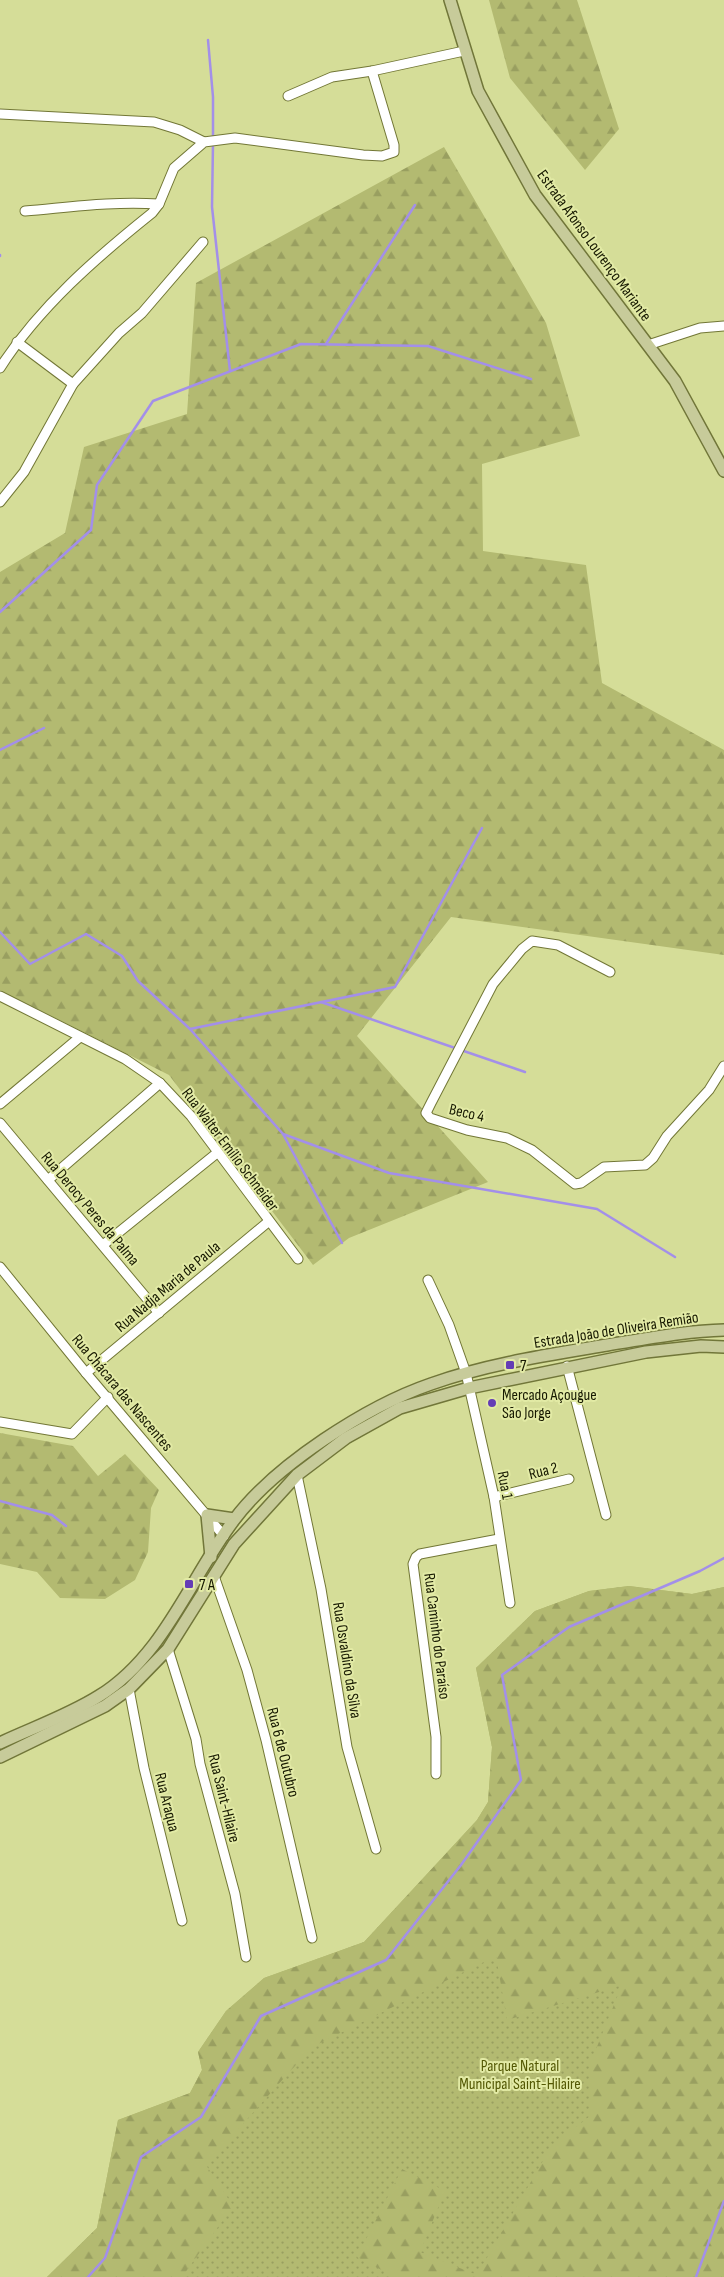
<svg xmlns="http://www.w3.org/2000/svg" width="724" height="2277" font-family="'Sofia Sans Condensed',sans-serif">
<defs>
<pattern id="grass-dots" width="8" height="8" patternUnits="userSpaceOnUse" patternTransform="scale(1.25)"><rect width="8" height="8" fill="#b3ba71"/><path d="M2 2h.1M6 6h.1" fill="none" stroke="#999f60" stroke-width="1.8" stroke-linecap="round"/></pattern>
<pattern id="forest-firs" width="22" height="20" patternUnits="userSpaceOnUse" patternTransform="scale(1.25)"><rect width="22" height="20" fill="#b3ba71"/><path d="M5 1l3.5 6h-7zM16 11l3.5 6h-7z" fill="#999f60"/></pattern>
</defs>
<rect width="100%" height="100%" fill="#d5dd98"/>
<path fill="url(#grass-dots)" d="M629 1586 692 1594 724 1587V2277H47L97 2228 118 2120 190 2093 202 2070 198 2052 226 2011 264 1978 364 1942 477 1820 488 1802 492 1747 476 1668 535 1611 589 1591Z"/>
<g fill="url(#forest-firs)">
<path d="M489 0H577L619 129 585 170 510 78Z"/>
<path d="M444 147 546 323 580 436 482 464 483 551 586 565 602 683 724 750V955L451 917 357 1036 488 1182 349 1238 313 1265 169 1075 0 990V572L65 533 84 447 187 414 196 283Z"/>
<path d="M0 1433 73 1446 98 1476 125 1454 159 1490 151 1508 148 1552 135 1580 105 1599 60 1598 37 1572 0 1564Z"/>
<path d="M629 1586 692 1594 724 1587V2277H395L357 2257 402 2169 445 2191 420 2252 477 2275 551 2147 590 2116V2064L622 1985 507 2020 496 1956 312 2047 206 2165 233 2206 182 2277H47L97 2228 118 2120 190 2093 202 2070 198 2052 226 2011 264 1978 364 1942 477 1820 488 1802 492 1747 476 1668 535 1611 589 1591Z"/>
</g>
<g fill="none" stroke-linecap="round" stroke-linejoin="round">
<g stroke="#a38fe9" stroke-width="2.5">
<path d="M208 40 213 97V138"/>
<path d="M213 143 212 207 230 371"/>
<path d="M0 256V255"/>
<path d="M326 344 415 205"/>
<path d="M0 612 91 530 97 485 153 401 301 344 428 346 531 379"/>
<path d="M0 750 44 728"/>
<path d="M0 932 30 964 86 934 122 956 138 981 190 1029 283 1134 342 1243"/>
<path d="M321 1002 525 1072"/>
<path d="M190 1029 395 987 482 828"/>
<path d="M283 1134 389 1173 597 1209 675 1257"/>
<path d="M0 1501 52 1515 66 1526"/>
<path d="M88 2277 105 2258 141 2157 201 2117 261 2016 386 1960 461 1865 521 1780 502 1675 569 1627 700 1571 724 1558"/>
<path d="M696 2277 724 2201"/>
</g>
<defs>
<g id="minor">
<path d="M288 96 332 77 372 71 464 51"/>
<path d="M0 114 154 122 180 130 204 142"/>
<path d="M25 211C72 207 112 201 159 204"/>
<path d="M17 342 73 384"/>
<path d="M648 345 700 328 724 326"/>
<path d="M0 368C39 307 97 257 152 213L159 204 174 168 204 142 235 138 363 155 382 156 394 152V145L372 71"/>
<path d="M0 502 24 472 73 384 119 333 142 313 203 242"/>
<path d="M610 972 558 945 532 941 522 949 493 984 431 1103 426 1113 430 1118 467 1130 507 1138 532 1150 575 1184 581 1183 604 1167 645 1165 653 1158 667 1136 709 1090 724 1066"/>
<path d="M0 996 125 1059 160 1083 191 1116 298 1259"/>
<path d="M0 1104 80 1037"/>
<path d="M0 1123 159 1313"/>
<path d="M48 1180 160 1083"/>
<path d="M103 1245 217 1153"/>
<path d="M0 1267 86 1373 224 1536"/>
<path d="M428 1280 449 1325 466 1373 494 1497 510 1603"/>
<path d="M567 1366 606 1515"/>
<path d="M86 1373 268 1222"/>
<path d="M0 1422 72 1434 108 1397"/>
<path d="M297 1475 321 1589 347 1747 376 1849"/>
<path d="M494 1497 569 1479"/>
<path d="M214 1576 247 1670 266 1740 312 1938"/>
<path d="M168 1649 196 1739 200 1764 235 1894 246 1957"/>
<path d="M129 1689 144 1768 182 1921"/>
<path d="M436 1774V1737L413 1564 416 1557 420 1554 499 1539"/>
</g>
<g id="major">
<path d="M450 0 478 91 535 195 675 381 724 471"/>
<path d="M211 1557 207 1515 234 1519"/>
<path d="M0 1743C32 1728 69 1715 99 1696 164 1656 190 1578 234 1520 275 1465 367 1406 431 1384 487 1364 548 1355 607 1345 646 1339 684 1331 724 1330"/>
<path d="M0 1757 105 1706 129 1689 168 1649 234 1544 297 1475 346 1438 400 1408 469 1388 646 1352 701 1346 724 1347"/>
</g>
</defs>
<use href="#minor" stroke="#727736" stroke-width="11"/>
<use href="#major" stroke="#717639" stroke-width="14"/>
<use href="#minor" stroke="#fff" stroke-width="9"/>
<use href="#major" stroke="#c7cb9a" stroke-width="11"/>
</g>
<g fill="#643db5" stroke="#e2eaa5" stroke-width="2">
<rect x="505" y="1360" width="10" height="10" rx="2.5"/>
<circle cx="492" cy="1403" r="5"/>
<rect x="184" y="1579" width="10" height="10" rx="2.5"/>
</g>
<g text-anchor="middle" stroke-width="4" stroke-linejoin="round" paint-order="stroke">
<g font-size="16" fill="#171901" stroke="#e2eaa5">
<text transform="translate(595 245) rotate(54)" y="6">Estrada Afonso Lourenço Mariante</text>
<text transform="translate(467 1112) rotate(13)" y="6">Beco 4</text>
<text transform="translate(231 1149) rotate(53)" y="6">Rua Walter Emílio Schneider</text>
<text transform="translate(91 1208) rotate(50)" y="6">Rua Derocy Peres da Palma</text>
<text transform="translate(167 1286) rotate(-40)" y="6">Rua Nadja Maria de Paula</text>
<text transform="translate(616 1329) rotate(-9)" y="6">Estrada João de Oliveira Remião</text>
<text transform="translate(123 1392) rotate(50)" y="6">Rua Chácara das Nascentes</text>
<text transform="translate(543 1470) rotate(-14)" y="6">Rua 2</text>
<text transform="translate(506 1485) rotate(79)" y="6">Rua 1</text>
<text transform="translate(438 1636) rotate(83)" y="6">Rua Caminho do Paraíso</text>
<text transform="translate(348 1660) rotate(81)" y="6">Rua Osvaldino da Silva</text>
<text transform="translate(284 1752) rotate(76)" y="6">Rua 6 de Outubro</text>
<text transform="translate(225 1798) rotate(76)" y="6">Rua Saint-Hilaire</text>
<text transform="translate(168 1802) rotate(76)" y="6">Rua Araqua</text>
</g>
<g font-size="16" fill="#171901" stroke="#e2eaa5" text-anchor="start">
<text x="520" y="1371">7</text>
<text x="502" y="1400">Mercado Açougue<tspan x="502" dy="18">São Jorge</tspan></text>
<text x="199" y="1590">7 A</text>
</g>
<g font-size="16" fill="#535804" stroke="#e2eaa5">
<text x="520" y="2071">Parque Natural<tspan x="520" dy="18">Municipal Saint-Hilaire</tspan></text>
</g>
</g>
</svg>
